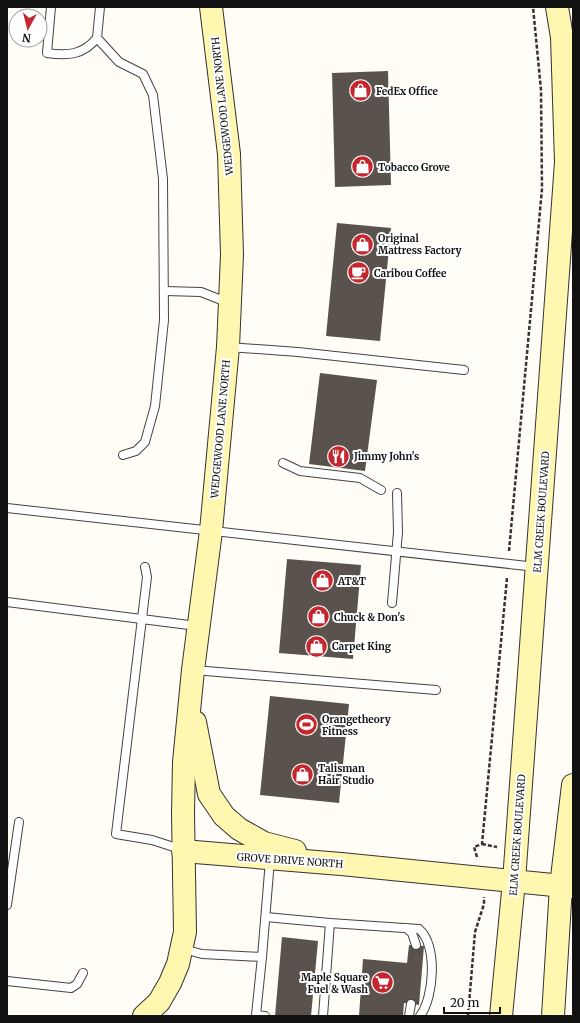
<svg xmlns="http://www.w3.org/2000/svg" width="580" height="1023" font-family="Merriweather,serif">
<rect width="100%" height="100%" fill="#fffdf5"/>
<g fill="#5a524d">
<path d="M388 71 391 185 335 187 332 73Z"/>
<path d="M337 223 391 228 380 341 326 336Z"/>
<path d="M320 373 377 380 365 471 309 464Z"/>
<path d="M287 559 361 565 353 659 279 653Z"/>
<path d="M270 696 349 704 339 803 260 795Z"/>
<path d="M282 937 318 941 311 1016H275Z"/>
<path d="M409 945 424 946 419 1005 404 1003 403 1016H359L363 959 407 963Z"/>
</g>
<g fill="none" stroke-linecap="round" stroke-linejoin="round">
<defs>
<g id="lane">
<path d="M51 7 47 53C68 56 83 55 97 38"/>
<path d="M100 7 97 38 119 62 143 74 153 95 163 179 164 320 155 406 145 442 136 451 123 455"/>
<path d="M165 291 201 292 229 303"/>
<path d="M228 347 298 352 464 370"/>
<path d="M283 463 300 471 360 478 381 490"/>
<path d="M7 508 536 567"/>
<path d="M145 567 147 577 116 834 152 840 183 850"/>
<path d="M7 602 197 626"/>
<path d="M392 603 398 532 397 493"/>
<path d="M194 670 436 690"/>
<path d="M7 905 19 822"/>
<path d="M266 917 330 923 419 929C438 945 434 998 420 1016"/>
<path d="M406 928 412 933 416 945"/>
<path d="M183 949 202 954 262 957 270 860"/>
<path d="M262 957 256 1015 265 1016"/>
<path d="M7 981 71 988 77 984 83 973"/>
<path d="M323 1016 330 923"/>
<path d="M409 1016 411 1004"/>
</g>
<g id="secondary">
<path d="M195 722 209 794 224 816 239 829 264 843 295 851"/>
<path d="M183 851 341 864 573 887"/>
<path d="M144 1016 159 1002 170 983 178 964 185 932 183 814 184 762 193 670 211 531 228 347 232 255 229 154 211 7"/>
<path d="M501 1016 514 881 566 162 562 37 557 7"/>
<path d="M553 1016 561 886 573 785"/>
</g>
</defs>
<use href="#lane" stroke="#444" stroke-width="10"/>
<use href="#secondary" stroke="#333" stroke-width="24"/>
<g stroke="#333" stroke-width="2.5" stroke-dasharray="4 2" stroke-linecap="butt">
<path d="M509 551 542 189 541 90 533 7"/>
<path d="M482 844 497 847"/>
<path d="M477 857 474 847 482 844 507 578"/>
<path d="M468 1016 475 932 484 904V897"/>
</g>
<use href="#lane" stroke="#fff" stroke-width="8"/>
<use href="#secondary" stroke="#fff6b0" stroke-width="22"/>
</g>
<defs>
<symbol id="shop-disc" viewBox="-11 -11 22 22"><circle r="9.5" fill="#c4262e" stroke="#fff"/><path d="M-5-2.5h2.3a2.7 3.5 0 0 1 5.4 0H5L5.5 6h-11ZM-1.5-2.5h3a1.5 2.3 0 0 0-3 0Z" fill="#fff"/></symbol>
<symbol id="cafe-disc" viewBox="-11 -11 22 22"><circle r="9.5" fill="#c4262e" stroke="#fff"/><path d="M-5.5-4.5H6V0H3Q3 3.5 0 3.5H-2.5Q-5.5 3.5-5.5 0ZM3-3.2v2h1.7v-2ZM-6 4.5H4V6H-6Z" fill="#fff"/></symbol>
<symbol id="restaurant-disc" viewBox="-11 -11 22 22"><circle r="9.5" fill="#c4262e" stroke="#fff"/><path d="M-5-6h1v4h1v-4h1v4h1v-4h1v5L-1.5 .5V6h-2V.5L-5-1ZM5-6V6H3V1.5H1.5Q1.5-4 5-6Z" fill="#fff"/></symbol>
<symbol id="stadium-disc" viewBox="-11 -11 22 22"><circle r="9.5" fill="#c4262e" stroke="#fff"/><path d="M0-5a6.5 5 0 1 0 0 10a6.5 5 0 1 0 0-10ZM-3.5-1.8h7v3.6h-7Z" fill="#fff"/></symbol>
<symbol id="supermarket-disc" viewBox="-11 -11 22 22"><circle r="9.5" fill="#c4262e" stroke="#fff"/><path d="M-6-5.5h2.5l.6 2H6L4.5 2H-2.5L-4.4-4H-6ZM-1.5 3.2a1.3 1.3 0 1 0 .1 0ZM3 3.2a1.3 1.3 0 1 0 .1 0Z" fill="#fff"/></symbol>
</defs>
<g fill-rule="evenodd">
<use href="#shop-disc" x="348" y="78" width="25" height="25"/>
<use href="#shop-disc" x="350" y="154" width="25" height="25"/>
<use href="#shop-disc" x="350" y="232" width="25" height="25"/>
<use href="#cafe-disc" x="346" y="260" width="25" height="25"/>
<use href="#restaurant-disc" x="326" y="444" width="25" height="25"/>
<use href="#shop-disc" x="310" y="568" width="25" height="25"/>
<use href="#shop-disc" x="306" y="604" width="25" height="25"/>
<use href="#shop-disc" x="304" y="634" width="25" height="25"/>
<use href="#stadium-disc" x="294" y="712" width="25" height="25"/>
<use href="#shop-disc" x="290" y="762" width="25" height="25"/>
<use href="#supermarket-disc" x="370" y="970" width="25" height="25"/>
</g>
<g text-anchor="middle" stroke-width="4" stroke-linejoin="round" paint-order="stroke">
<g font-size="10" font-weight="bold" fill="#111" stroke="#fff" text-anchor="start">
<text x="376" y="95">FedEx Office</text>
<text x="378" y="171">Tobacco Grove</text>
<text x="378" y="242">Original<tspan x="378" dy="12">Mattress Factory</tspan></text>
<text x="374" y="277">Caribou Coffee</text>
<text x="354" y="460">Jimmy John's</text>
<text x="338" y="585">AT&amp;T</text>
<text x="334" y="621">Chuck &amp; Don's</text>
<text x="332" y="650">Carpet King</text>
<text x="322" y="723">Orangetheory<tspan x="322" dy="12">Fitness</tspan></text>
<text x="318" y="772">Talisman<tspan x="318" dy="12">Hair Studio</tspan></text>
<text x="368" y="981" text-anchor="end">Maple Square<tspan x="368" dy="12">Fuel &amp; Wash</tspan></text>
</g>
<g font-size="10" fill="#111" stroke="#fff">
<text transform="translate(222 106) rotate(-96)" y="4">WEDGEWOOD LANE NORTH</text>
<text transform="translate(220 429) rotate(-85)" y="4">WEDGEWOOD LANE NORTH</text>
<text transform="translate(541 512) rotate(-86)" y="4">ELM CREEK BOULEVARD</text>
<text transform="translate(517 835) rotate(-86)" y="4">ELM CREEK BOULEVARD</text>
<text transform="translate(290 860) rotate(4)" y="4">GROVE DRIVE NORTH</text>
</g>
</g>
<rect width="580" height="1023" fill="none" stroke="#111111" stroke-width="16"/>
<g transform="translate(28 28) rotate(187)"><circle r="19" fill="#ffffff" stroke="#a0a0a0"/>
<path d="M0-3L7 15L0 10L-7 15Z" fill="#c4262e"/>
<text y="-6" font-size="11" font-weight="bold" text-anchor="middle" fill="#111111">N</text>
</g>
<path d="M444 1007v6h56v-6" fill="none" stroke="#111111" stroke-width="2"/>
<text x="450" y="1007" font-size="12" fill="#111111" stroke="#ffffff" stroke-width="3" paint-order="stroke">20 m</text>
</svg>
